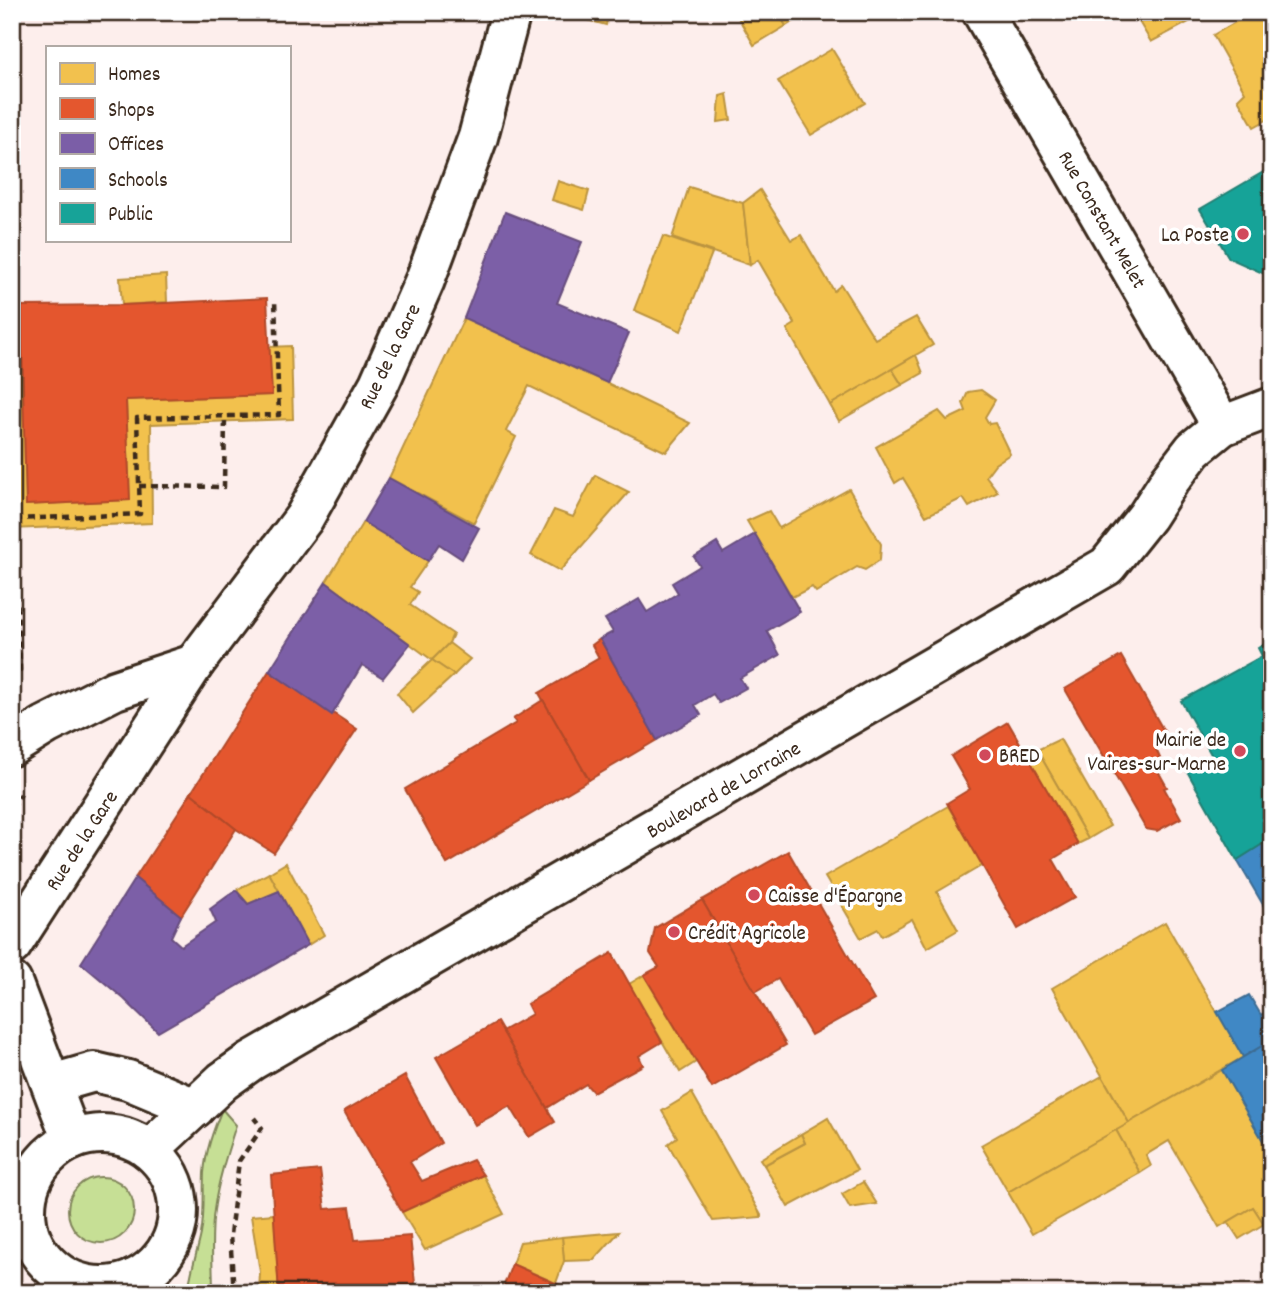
<svg xmlns="http://www.w3.org/2000/svg" width="1284" height="1305" font-family="Dekko,sans-serif">
<rect width="100%" height="100%" fill="#fdeeec"/>
<filter id="ink" filterUnits="userSpaceOnUse"><feTurbulence type="fractalNoise" baseFrequency=".0143" numOctaves="2"/><feDisplacementMap in="SourceGraphic" scale="14" xChannelSelector="R" yChannelSelector="G"/><feConvolveMatrix kernelMatrix="1 2 1 2 8 2 1 2 1" color-interpolation-filters="sRGB"/></filter>
<g filter="url(#ink)">
<g fill="#c6df95" stroke="#80845a" stroke-width="2">
<path d="M222 1109 236 1125C227 1153 218 1181 214 1210 210 1238 213 1265 213 1293H188C190 1272 197 1254 201 1234 205 1213 203 1194 204 1173 206 1150 213 1131 222 1109Z"/>
<circle cx="101" cy="1210" r="33"/>
</g>
<g fill="#f2c14e" stroke="#bb9440" stroke-width="2">
<path d="M557 12H609L606 25Z"/>
<path d="M735 12H778L786 26 754 45Z"/>
<path d="M778 12H810L786 26Z"/>
<path d="M1140 12H1203L1204 14 1151 42 1135 15Z"/>
<path d="M1253 12H1272V117L1254 127 1238 99 1245 92 1213 35Z"/>
<path d="M832 49 865 103 811 135 778 81Z"/>
<path d="M727 94 731 120 718 122 720 96Z"/>
<path d="M558 181 589 191 584 210 552 200Z"/>
<path d="M689 187 743 203 750 265 672 238Z"/>
<path d="M760 190 791 240 801 235 834 291 841 285 875 339 916 317 933 345 830 405 787 329 795 324 758 260 750 265 743 203Z"/>
<path d="M663 236 712 253 681 331 634 310Z"/>
<path d="M166 275 167 302 122 305 120 278Z"/>
<path d="M12 306H21L26 505 130 500 126 400 272 395 268 347 291 346 293 419 151 424 152 523 12 529Z"/>
<path d="M464 318 607 383 690 423 666 452 529 386 506 431 516 437 474 523 389 478Z"/>
<path d="M916 355 923 373 902 385 892 369Z"/>
<path d="M892 369 902 385 839 421 830 405Z"/>
<path d="M981 390 995 400 985 417 989 424 995 423 1010 454 995 464 986 476 998 492 969 507 963 498 926 516 903 478 895 483 876 447 939 411 947 420 966 411 963 403 968 392Z"/>
<path d="M595 475 629 492 560 571 531 555 554 510 573 517Z"/>
<path d="M849 489 881 544 880 560 865 570 857 567 816 592 812 587 792 597 747 521 769 511 779 528Z"/>
<path d="M363 522 428 561 410 587 418 592 410 605 453 634 449 643 432 660 326 582Z"/>
<path d="M449 643 470 659 454 675 432 660Z"/>
<path d="M432 660 454 675 413 713 397 693Z"/>
<path d="M1060 739 1110 826 1088 839 1037 750Z"/>
<path d="M1037 750 1088 839 1078 844 1027 756Z"/>
<path d="M948 806 983 865 937 892 958 930 927 948 912 919 882 936 878 929 861 938 825 877Z"/>
<path d="M286 863 324 935 308 945 269 873Z"/>
<path d="M269 873 279 891 248 904 236 890Z"/>
<path d="M1165 922 1243 1057 1129 1123 1052 988Z"/>
<path d="M644 975 696 1062 680 1072 629 984Z"/>
<path d="M1222 1070 1272 1156V1237L1253 1207 1219 1227 1169 1141 1146 1155 1151 1166 1140 1173 1116 1130Z"/>
<path d="M1102 1076 1129 1123 1008 1192 981 1145Z"/>
<path d="M692 1093 762 1217 713 1221 668 1144 677 1137 662 1111Z"/>
<path d="M828 1118 857 1170 788 1207 764 1165 805 1143 801 1134Z"/>
<path d="M1116 1130 1140 1173 1032 1234 1008 1192Z"/>
<path d="M801 1134 805 1143 764 1165 760 1159Z"/>
<path d="M483 1175 504 1214 425 1250 402 1212Z"/>
<path d="M863 1182 877 1204 850 1208 842 1194Z"/>
<path d="M1253 1207 1264 1224 1239 1239 1228 1222Z"/>
<path d="M274 1214 279 1293H259L260 1272 251 1216Z"/>
<path d="M619 1232 594 1260 564 1261 562 1237Z"/>
<path d="M562 1237 564 1261 556 1283 512 1264 520 1242Z"/>
</g>
<g fill="#e4572e" stroke="#b14a29" stroke-width="2">
<path d="M267 298 272 395 126 400 130 500 26 505 21 306 122 305Z"/>
<path d="M600 639 657 740 589 780 539 693 599 658 592 645Z"/>
<path d="M1121 656 1169 740 1156 749 1160 758 1153 762 1167 787 1164 788 1181 818 1157 831 1146 829 1065 689Z"/>
<path d="M269 671 357 729 274 853 236 829 191 793Z"/>
<path d="M543 700 589 780 447 864 405 789 516 723 513 719Z"/>
<path d="M1008 722 1078 844 1053 859 1075 897 1018 929 947 803 970 789 951 756Z"/>
<path d="M191 793 236 829 181 916 135 878Z"/>
<path d="M788 851 874 1000 811 1035 778 979 755 992 702 900Z"/>
<path d="M702 900 786 1045 712 1088 644 975 659 967 650 953 655 928Z"/>
<path d="M612 953 662 1042 639 1056 643 1065 593 1092 586 1084 547 1108 502 1031 532 1014 527 1004Z"/>
<path d="M497 1022 555 1122 529 1137 510 1106 475 1125 436 1057Z"/>
<path d="M405 1076 441 1143 410 1162 422 1181 473 1160 483 1175 402 1212 344 1111Z"/>
<path d="M320 1170 325 1209 350 1207 355 1240 410 1236 416 1293H279L271 1175Z"/>
<path d="M512 1264 571 1290 570 1293H501Z"/>
</g>
<g fill="#7b5ea7" stroke="#684e7e" stroke-width="2">
<path d="M505 212 582 242 557 303 629 333 607 383 464 318Z"/>
<path d="M389 478 479 528 462 559 439 544 428 561 363 522Z"/>
<path d="M755 534 800 612 767 631 780 655 740 678 746 688 719 703 713 694 695 705 701 715 657 740 600 639 613 632 605 619 639 599 647 612 678 593 672 583 700 566 694 557 717 543 723 553Z"/>
<path d="M326 582 410 644 383 678 362 665 332 715 269 671Z"/>
<path d="M135 878 181 916 171 937 181 946 216 922 210 909 236 890 248 904 279 891 308 945 158 1032 124 999 81 963Z"/>
</g>
<g fill="#3f88c5" stroke="#3e6c93" stroke-width="2">
<path d="M1272 838V920L1237 860Z"/>
<path d="M1249 995 1261 1015 1272 1009V1040L1243 1057 1217 1012Z"/>
<path d="M1272 1040V1156L1222 1070Z"/>
</g>
<g fill="#17a398" stroke="#227f73" stroke-width="2">
<path d="M1265 171 1272 182V284L1264 282 1265 274 1229 258 1200 209Z"/>
<path d="M1272 639V737L1268 739 1272 746V838L1237 860 1187 771 1212 756 1181 701 1262 656 1258 648Z"/>
</g>
<g fill="none" stroke-linecap="round" stroke-linejoin="round">
<defs>
<g id="minor">
<path d="M982 12 1222 426"/>
<path d="M12 746 46 725 115 690 194 664"/>
<path d="M12 945 194 664 304 518 379 384 425 280 478 137 511 12"/>
<path d="M12 982 72 1140"/>
<path d="M52 1084 94 1072 128 1080 195 1108"/>
<path d="M134 1279 140 1293"/>
</g>
<g id="major">
<circle cx="102" cy="1210" r="76"/>
<path d="M149 1150 223 1081 251 1061 1107 566 1147 516 1170 480 1194 449 1222 426 1272 407"/>
</g>
</defs>
<use href="#minor" stroke="#3b2a1e" stroke-width="44"/>
<use href="#major" stroke="#3b2a1e" stroke-width="44"/>
<g stroke="#3b2a1e" stroke-width="4.5" stroke-dasharray="7 5" stroke-linecap="butt">
<path d="M139 486 224 487 225 416"/>
<path d="M15 519 140 514 137 418 279 415 275 300"/>
<path d="M12 681 20 670 15 529"/>
<path d="M12 808 21 794"/>
<path d="M234 1293 230 1235 239 1161 262 1128 254 1118"/>
</g>
<use href="#minor" stroke="#fff" stroke-width="38"/>
<use href="#major" stroke="#fff" stroke-width="38"/>
</g>
</g>
<g fill="#d1495b" stroke="#fff" stroke-width="2.5">
<circle cx="1243" cy="234" r="7"/>
<circle cx="1240" cy="751" r="7"/>
<circle cx="985" cy="755" r="7"/>
<circle cx="754" cy="895" r="7"/>
<circle cx="674" cy="932" r="7"/>
</g>
<g text-anchor="middle" stroke-width="7" stroke-linejoin="round" paint-order="stroke">
<g font-size="21" fill="#3b2a1e" stroke="#fff">
<text transform="translate(1103 219) rotate(60)" y="7">Rue Constant Melet</text>
<text transform="translate(389 356) rotate(-64)" y="7">Rue de la Gare</text>
<text transform="translate(723 789) rotate(-30)" y="7">Boulevard de Lorraine</text>
<text transform="translate(81 840) rotate(-57)" y="7">Rue de la Gare</text>
</g>
<g font-size="21" fill="#3b2a1e" stroke="#fff" text-anchor="start">
<text x="1229" y="241" text-anchor="end">La Poste</text>
<text x="1226" y="746" text-anchor="end">Mairie de<tspan x="1226" dy="24">Vaires-sur-Marne</tspan></text>
<text x="999" y="762">BRED</text>
<text x="768" y="902">Caisse d'Épargne</text>
<text x="688" y="939">Crédit Agricole</text>
</g>
</g>
<rect width="1284" height="1305" fill="none" stroke="#fff" stroke-width="42"/>
<rect x="21" y="21" width="1242" height="1263" fill="none" stroke="#3b2a1e" stroke-width="2.5" filter="url(#ink)"/>
<rect x="46" y="46" width="245" height="196" fill="#ffffff" stroke="#b1aaa5" stroke-width="2"/>
<rect x="60" y="63" width="35" height="21" fill="#f2c14e" stroke="#b1aaa5" stroke-width="2"/>
<text x="108" y="80" font-size="21" fill="#3b2a1e">Homes</text>
<rect x="60" y="98" width="35" height="21" fill="#e4572e" stroke="#b1aaa5" stroke-width="2"/>
<text x="108" y="116" font-size="21" fill="#3b2a1e">Shops</text>
<rect x="60" y="133" width="35" height="21" fill="#7b5ea7" stroke="#b1aaa5" stroke-width="2"/>
<text x="108" y="150" font-size="21" fill="#3b2a1e">Offices</text>
<rect x="60" y="168" width="35" height="21" fill="#3f88c5" stroke="#b1aaa5" stroke-width="2"/>
<text x="108" y="186" font-size="21" fill="#3b2a1e">Schools</text>
<rect x="60" y="203" width="35" height="21" fill="#17a398" stroke="#b1aaa5" stroke-width="2"/>
<text x="108" y="220" font-size="21" fill="#3b2a1e">Public</text>
</svg>
